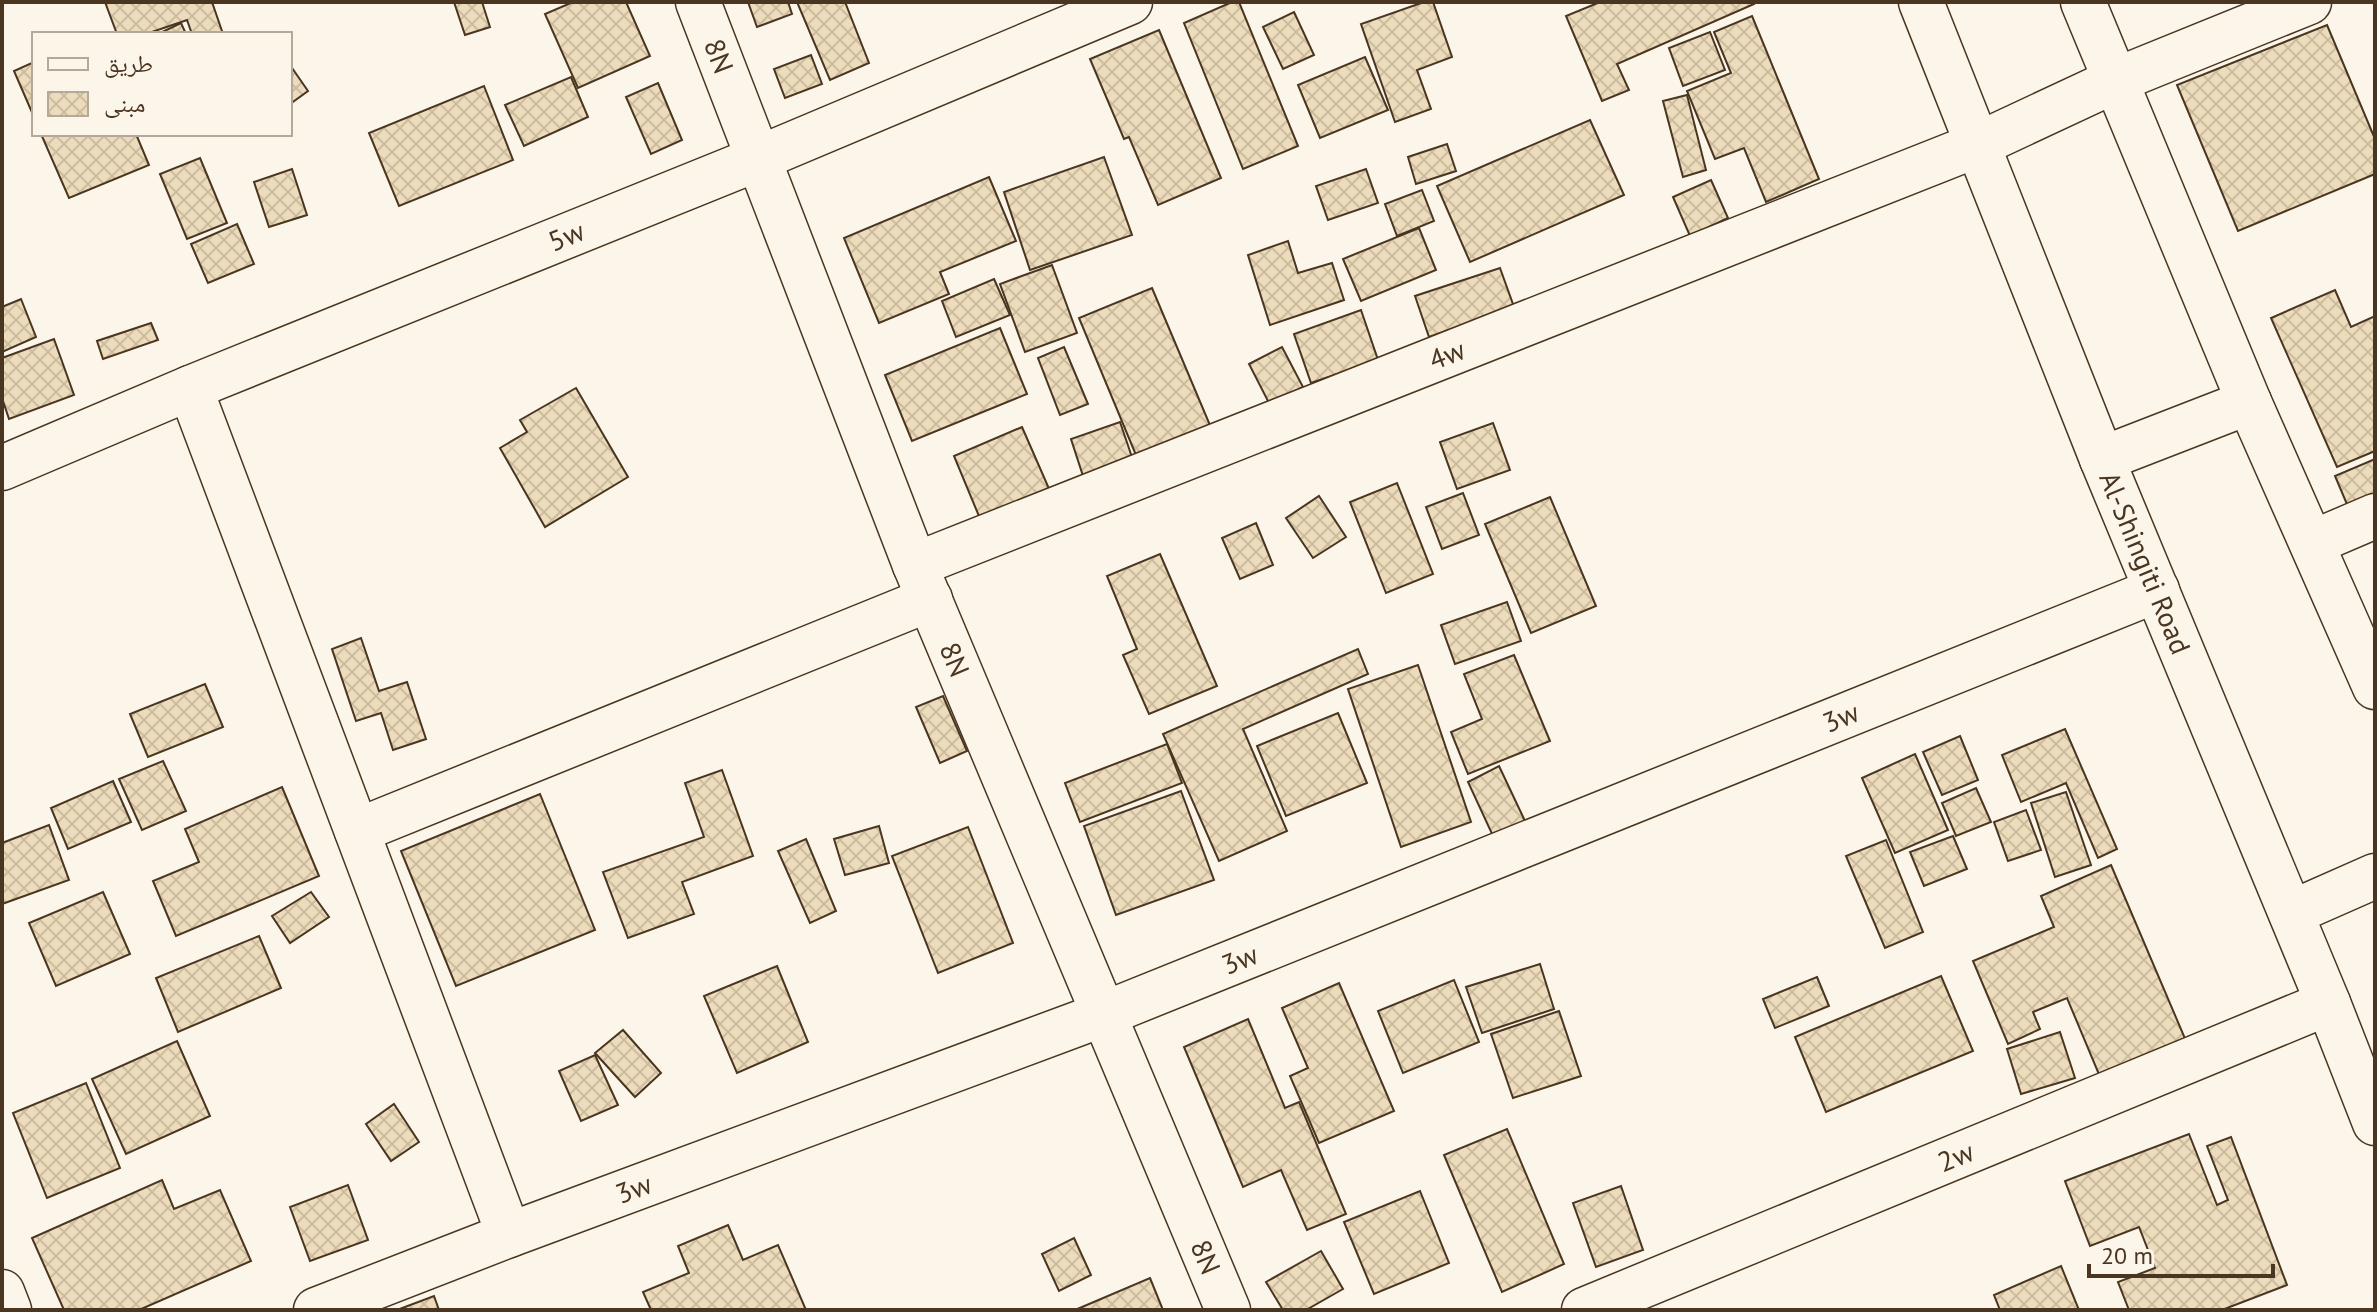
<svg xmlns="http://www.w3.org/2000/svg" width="2377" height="1312" font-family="'PT Sans','Noto Naskh Arabic',sans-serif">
<defs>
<pattern id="building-cross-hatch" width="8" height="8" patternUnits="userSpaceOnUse" patternTransform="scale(2)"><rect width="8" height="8" fill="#ecdcbc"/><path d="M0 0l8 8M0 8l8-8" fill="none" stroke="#ccbda1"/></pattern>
</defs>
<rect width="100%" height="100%" fill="#fbf6e9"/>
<g fill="url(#building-cross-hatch)" stroke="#4a3520" stroke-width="2">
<path d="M105 2H212L223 34H192L187 20 146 34H117Z"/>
<path d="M454 2H482L490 27 465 35Z"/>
<path d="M573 2H626L650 56 578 88 545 14Z"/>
<path d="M748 2H788L792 14 757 27Z"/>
<path d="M797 2H845L869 63 830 80Z"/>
<path d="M1232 2H1239L1298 146 1243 169 1184 23Z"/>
<path d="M1424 2H1433L1452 57 1417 70 1431 109 1395 122 1361 24Z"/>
<path d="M1600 2H1753L1754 4 1617 64 1629 90 1602 101 1566 16Z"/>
<path d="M1294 12 1314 55 1283 69 1263 27Z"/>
<path d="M1752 16 1819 179 1766 202 1744 148 1715 159 1687 91 1731 73 1714 32Z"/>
<path d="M181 23 186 34H158Z"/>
<path d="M2327 25 2375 139V174L2238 231 2177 85Z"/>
<path d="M1159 30 1221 178 1158 205 1129 137 1124 139 1090 59Z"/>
<path d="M1710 32 1725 70 1683 86 1669 48Z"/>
<path d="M811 55 822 84 785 98 774 69Z"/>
<path d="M1365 57 1388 110 1320 138 1298 85Z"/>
<path d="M34 62V117L14 71Z"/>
<path d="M290 65 308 91 290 104Z"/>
<path d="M571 77 588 117 524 146 505 105Z"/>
<path d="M658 83 682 140 651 154 626 97Z"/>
<path d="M484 86 513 160 399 206 369 133Z"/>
<path d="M1687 95 1706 170 1683 177 1663 101Z"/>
<path d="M1590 120 1624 195 1470 262 1437 186Z"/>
<path d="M41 134H136L149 165 69 198Z"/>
<path d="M1447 144 1456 171 1416 184 1408 157Z"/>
<path d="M1104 157 1132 235 1030 270 1004 192Z"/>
<path d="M200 158 227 223 187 239 160 174Z"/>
<path d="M292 169 307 215 269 227 254 182Z"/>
<path d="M1366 169 1378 203 1328 220 1316 186Z"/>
<path d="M989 177 1016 241 940 272 949 294 879 323 844 238Z"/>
<path d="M1711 180 1728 218 1690 236 1673 197Z"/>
<path d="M1422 190 1434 221 1397 236 1385 204Z"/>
<path d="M237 224 254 264 208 283 191 244Z"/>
<path d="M1419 228 1436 270 1361 301 1343 259Z"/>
<path d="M1288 241 1298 273 1332 263 1344 300 1270 325 1248 255Z"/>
<path d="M1052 265 1077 333 1025 352 1000 284Z"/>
<path d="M1500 268 1514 307 1429 337 1415 296Z"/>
<path d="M994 279 1010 315 956 337 942 301Z"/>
<path d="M1152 288 1212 430 1138 460 1079 318Z"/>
<path d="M2335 290 2351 327 2375 316V451L2337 467 2271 318Z"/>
<path d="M21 299 36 337 2 352V307Z"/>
<path d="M1361 310 1378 360 1311 383 1294 334Z"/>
<path d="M151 323 158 340 103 359 97 341Z"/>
<path d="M1000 328 1027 394 912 441 885 375Z"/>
<path d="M54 339 74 395 9 419 2 398V358Z"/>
<path d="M1064 347 1088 404 1060 415 1038 358Z"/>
<path d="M1282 347 1303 387 1270 405 1249 364Z"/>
<path d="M576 388 628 477 545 527 500 448 527 432 520 420Z"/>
<path d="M1120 422 1134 463 1084 479 1071 439Z"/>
<path d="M1493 423 1510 470 1457 489 1440 442Z"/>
<path d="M1022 427 1050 491 981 521 954 456Z"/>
<path d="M2375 459V498L2349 509 2335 476Z"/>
<path d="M1397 483 1433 574 1386 593 1350 502Z"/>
<path d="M1463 493 1479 535 1442 549 1426 507Z"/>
<path d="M1319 496 1346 537 1313 558 1286 518Z"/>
<path d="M1550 497 1596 606 1531 633 1485 524Z"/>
<path d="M1256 523 1273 565 1240 579 1222 538Z"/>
<path d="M1160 554 1217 686 1149 714 1123 655 1137 649 1107 576Z"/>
<path d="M1507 602 1521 641 1455 664 1441 625Z"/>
<path d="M361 638 379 691 407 682 426 739 393 750 381 713 356 721 332 649Z"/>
<path d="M1358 649 1368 674 1243 729 1287 831 1219 861 1163 734Z"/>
<path d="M1514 655 1550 741 1468 774 1451 732 1482 719 1464 674Z"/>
<path d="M1418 665 1471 822 1401 847 1348 689Z"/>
<path d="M205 684 223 727 148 757 130 714Z"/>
<path d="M943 696 967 751 940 763 916 707Z"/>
<path d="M1338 713 1367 783 1286 816 1257 746Z"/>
<path d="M2065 729 2117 849 2098 858 2066 783 2021 802 2002 755Z"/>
<path d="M1960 736 1978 780 1942 795 1923 752Z"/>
<path d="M1167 744 1182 783 1080 822 1065 783Z"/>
<path d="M1915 754 1948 830 1895 853 1862 778Z"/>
<path d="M163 761 186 811 142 830 119 779Z"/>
<path d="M1499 766 1525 821 1493 836 1468 782Z"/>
<path d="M722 770 753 856 682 882 694 914 628 938 603 872 704 837 685 783Z"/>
<path d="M113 781 131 822 68 849 51 808Z"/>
<path d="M282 787 319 876 176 936 153 881 199 862 185 829Z"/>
<path d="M1976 788 1991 822 1956 836 1942 803Z"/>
<path d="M1181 791 1214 880 1116 915 1084 826Z"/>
<path d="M2066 792 2091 865 2055 877 2031 803Z"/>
<path d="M540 794 595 930 456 986 401 851Z"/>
<path d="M2026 810 2041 850 2008 861 1994 822Z"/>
<path d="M49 825 69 880 2 904V843Z"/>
<path d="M879 826 889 863 845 875 834 839Z"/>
<path d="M968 827 1013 943 938 973 892 856Z"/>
<path d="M1953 836 1967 869 1924 886 1910 852Z"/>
<path d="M806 839 836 911 810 923 778 851Z"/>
<path d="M1886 840 1923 932 1885 948 1846 856Z"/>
<path d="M2111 865 2189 1048 2103 1084 2067 998 2033 1012 2040 1029 2008 1044 1973 961 2054 927 2041 896Z"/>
<path d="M103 892 130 954 56 986 29 923Z"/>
<path d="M311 892 329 917 290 943 272 916Z"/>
<path d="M259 936 281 988 178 1032 156 978Z"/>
<path d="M1540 964 1554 1009 1482 1033 1466 987Z"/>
<path d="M777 966 808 1042 737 1073 704 996Z"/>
<path d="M1941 976 1973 1051 1826 1112 1795 1037Z"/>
<path d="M1817 977 1829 1006 1775 1028 1763 999Z"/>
<path d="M1454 980 1479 1042 1403 1073 1378 1011Z"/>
<path d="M1339 983 1394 1111 1319 1143 1290 1076 1308 1068 1282 1008Z"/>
<path d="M1559 1011 1581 1076 1513 1098 1491 1034Z"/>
<path d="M1248 1019 1285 1108 1299 1102 1346 1214 1307 1230 1281 1170 1243 1187 1184 1047Z"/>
<path d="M623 1030 661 1073 635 1097 595 1053Z"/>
<path d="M2060 1032 2075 1078 2021 1094 2007 1049Z"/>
<path d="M177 1041 210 1116 126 1154 92 1079Z"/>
<path d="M595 1055 618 1105 581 1121 559 1071Z"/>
<path d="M86 1083 120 1168 47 1198 13 1113Z"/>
<path d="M394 1104 419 1142 391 1161 366 1124Z"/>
<path d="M1507 1129 1564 1264 1502 1292 1444 1155Z"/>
<path d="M2189 1134 2217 1205 2228 1200 2207 1146 2231 1137 2287 1285 2222 1310H2129L2118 1282 2155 1268 2139 1227 2090 1246 2065 1181Z"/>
<path d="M162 1180 174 1209 220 1190 251 1261 139 1310H64L32 1238Z"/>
<path d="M348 1185 368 1240 310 1261 290 1207Z"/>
<path d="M1621 1186 1643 1250 1596 1267 1573 1203Z"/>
<path d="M1420 1191 1449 1263 1374 1294 1344 1222Z"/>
<path d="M728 1225 743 1260 778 1245 806 1310H651L643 1292 689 1273 678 1246Z"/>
<path d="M1074 1238 1091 1275 1059 1291 1042 1254Z"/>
<path d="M1321 1251 1343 1289 1306 1310H1283L1266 1282Z"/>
<path d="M2061 1266 2079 1310H2000L1994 1295Z"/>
<path d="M1150 1278 1163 1310H1075Z"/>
<path d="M434 1296 439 1310H397Z"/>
</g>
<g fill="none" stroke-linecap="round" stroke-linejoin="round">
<defs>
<g id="minor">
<path id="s1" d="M698 2 915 565 1228 1310"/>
<path d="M2083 2 2249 402 2375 687"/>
<path d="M190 388 509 1235"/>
<path d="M2102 459 2249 402"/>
<path id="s2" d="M2 468 190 388 757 159 1130 2"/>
<path d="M2312 543 2375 516"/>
<path id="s3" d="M915 565 1977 145 2114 81 2309 2"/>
<path d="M357 831 930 599"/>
<path d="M2291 913 2375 876"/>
<path d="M2 1292 9 1310"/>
<path id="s4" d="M316 1310 509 1235 1104 1014 2157 590"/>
<path id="s5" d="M1584 1310 2328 1003"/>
</g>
<g id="tertiary">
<path id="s6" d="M1921 2 2102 459 2328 1003 2375 1123"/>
</g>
</defs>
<use href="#minor" stroke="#4a3520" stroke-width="47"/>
<use href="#tertiary" stroke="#4a3520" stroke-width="47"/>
<use href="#minor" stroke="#fbf6e9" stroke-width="44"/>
<use href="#tertiary" stroke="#fbf6e9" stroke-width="44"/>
</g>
<g text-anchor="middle" stroke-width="6" stroke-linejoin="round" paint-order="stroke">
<g font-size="28" fill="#4a3520" stroke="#fbf6e9">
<text dy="10" stroke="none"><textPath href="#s1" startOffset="58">8N</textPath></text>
<text dy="10" stroke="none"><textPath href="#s2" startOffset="610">5w</textPath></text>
<text dy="10" stroke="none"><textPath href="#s3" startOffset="572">4w</textPath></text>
<text dy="10" stroke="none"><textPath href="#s6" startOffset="604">Al-Shingiti Road</textPath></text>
<text dy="10" stroke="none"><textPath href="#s1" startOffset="706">8N</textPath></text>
<text dy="10" stroke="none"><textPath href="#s4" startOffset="1636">3w</textPath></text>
<text dy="10" stroke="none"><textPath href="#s4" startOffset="988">3w</textPath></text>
<text dy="10" stroke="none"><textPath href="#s5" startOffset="402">2w</textPath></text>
<text dy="10" stroke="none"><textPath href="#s4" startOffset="340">3w</textPath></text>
<text dy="10" stroke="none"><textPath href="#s1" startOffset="1354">8N</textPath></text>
</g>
</g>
<rect width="2377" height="1312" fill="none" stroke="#4a3520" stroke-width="8"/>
<rect x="32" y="32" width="260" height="104" fill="#fbf6e9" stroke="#b4a999" stroke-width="2"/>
<rect x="48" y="58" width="40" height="12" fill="#fbf6e9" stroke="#b4a999" stroke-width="2"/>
<text x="104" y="72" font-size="24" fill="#4a3520">طريق</text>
<rect x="48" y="92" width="40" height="24" fill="url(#building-cross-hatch)" stroke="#b4a999" stroke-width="2"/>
<text x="104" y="112" font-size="24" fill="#4a3520">مبنى</text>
<path d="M2089 1264v12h184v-12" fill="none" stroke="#4a3520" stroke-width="4"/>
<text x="2101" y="1264" font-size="24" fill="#4a3520" stroke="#fbf6e9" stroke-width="6" paint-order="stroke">20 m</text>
</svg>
